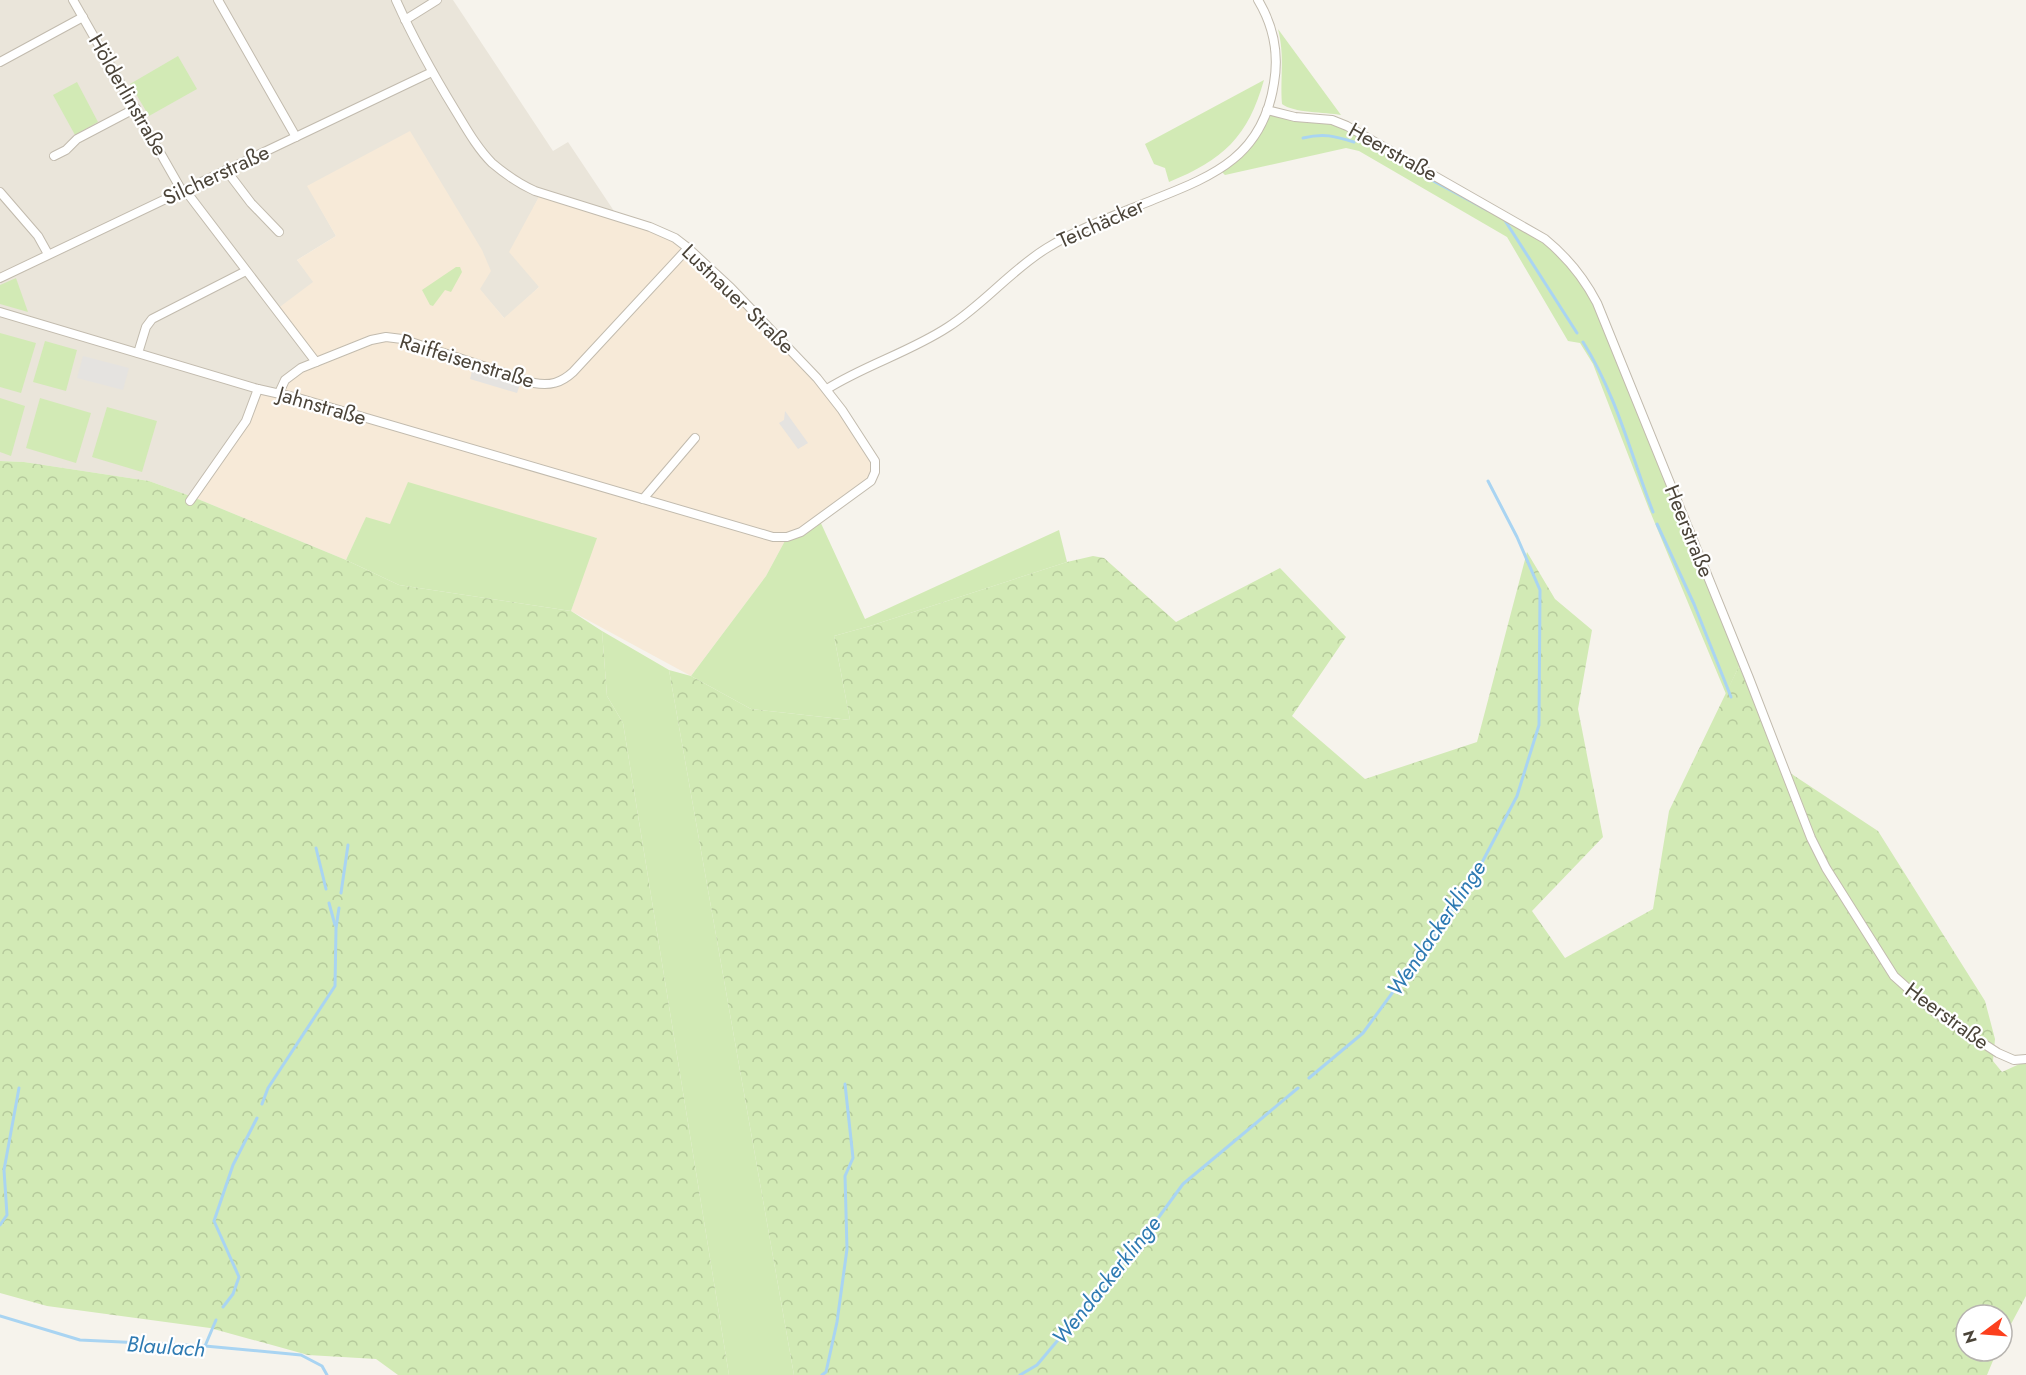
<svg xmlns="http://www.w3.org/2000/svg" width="2026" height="1375" font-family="Jost,sans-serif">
<defs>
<pattern id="forest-crowns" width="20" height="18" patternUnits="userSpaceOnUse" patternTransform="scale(1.5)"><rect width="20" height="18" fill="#d2eab5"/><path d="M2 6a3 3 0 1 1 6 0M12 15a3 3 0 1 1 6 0" fill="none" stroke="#b6ca9c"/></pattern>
</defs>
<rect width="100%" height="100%" fill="#f6f3ec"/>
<path fill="#eae5da" d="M0 0H453L553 151 568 142 618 217 541 193 529 217 539 287 505 319 479 289 340 170 308 186 336 236 297 260 314 281 315 362 281 386 246 421 193 497 149 481 24 462 0 461Z"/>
<path fill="#f7ead8" d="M410 131 482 250 491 271 480 289 504 318 539 287 509 252 541 193 675 238 783 341 869 450 875 472 859 490 787 537 766 576 691 676 571 611 596 537 390 524 366 518 346 560 193 497 246 421 258 389 279 393 281 386 315 362 277 309 313 282 297 260 336 236 307 186Z"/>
<g fill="#d2eab5">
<path d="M1278 29 1341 115C1325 112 1293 113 1282 104 1280 77 1285 57 1278 29Z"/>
<path d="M178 56 197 89 149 116 130 84Z"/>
<path d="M1264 80C1248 137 1223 160 1169 182L1165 168 1154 164 1145 144Z"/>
<path d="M77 82 98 122 75 135 53 95Z"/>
<path d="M1267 110 1332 120 1545 239 1587 285 1741 658 1739 666 1726 694 1649 509 1593 364 1580 343 1568 341 1507 237 1359 151 1346 148 1225 175 1220 170 1240 154Z"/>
<path d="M456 267H460L462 272 451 292 445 290 433 306 430 305 422 290Z"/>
<path d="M16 278 28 312 0 304V285Z"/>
<path d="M0 333 36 343 21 393 0 387Z"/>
<path d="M45 341 77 350 66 391 33 382Z"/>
<path d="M0 398 25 406 11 456 0 452Z"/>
<path d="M40 398 91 413 76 463 26 448Z"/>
<path d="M107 407 157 421 142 472 92 457Z"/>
<path d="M408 482 597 538 571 611 399 585 346 560 366 517 390 524Z"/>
<path d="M819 519 865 619 1059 530 1067 562 870 626 834 636 850 720 751 709 691 676 766 576 787 537Z"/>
<path d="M602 631 669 670 794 1375H729L623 723 607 696Z"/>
</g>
<g fill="url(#forest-crowns)">
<path d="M0 461 24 462 149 481 193 497 346 560 399 585 571 611 602 631 607 696 623 723 729 1375H398L376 1359 308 1355 210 1328 47 1306 0 1293Z"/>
<path d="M1527 552 1555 599 1592 630 1578 709 1603 837 1532 911 1565 958 1653 909 1669 811 1739 666 1784 769 1878 831 1985 1001 1995 1039 1993 1061 2002 1072 2026 1061V1296L2002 1341V1315H1966V1351H1997L1987 1375H794L669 670 691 676 751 709 850 720 834 636 870 626 1067 562 1093 556 1104 558 1176 622 1280 568 1346 637 1292 716 1365 779 1477 742Z"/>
</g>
<g fill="#e5e3e0">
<path d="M83 356 129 368 123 390 77 378Z"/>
<path d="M474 363 522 379 517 393 470 379Z"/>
<path d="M785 411 808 443 798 449 779 423 784 420Z"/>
</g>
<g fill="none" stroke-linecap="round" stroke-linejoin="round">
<g stroke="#a9d4f2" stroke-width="3">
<path d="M1303 138C1324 133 1334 136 1354 142"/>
<path d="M1428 178 1487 210"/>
<path d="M1504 219 1577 333"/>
<path d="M1583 342C1616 394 1631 455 1653 512"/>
<path d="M1657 524 1694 604 1731 697"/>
<path d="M316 848 326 889"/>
<path d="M341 893 348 845"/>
<path d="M329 903 335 925"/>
<path d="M1309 1078 1363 1033 1468 889 1517 796 1539 725 1540 590 1517 537 1488 481"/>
<path d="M262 1104 268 1088 335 986 336 928 339 908"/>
<path d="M0 1225 7 1215 4 1170 19 1088"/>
<path d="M223 1307 233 1294 239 1277 214 1221 233 1165 257 1118"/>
<path d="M0 1316 80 1340 205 1346 301 1355 322 1366 327 1375"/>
<path d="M205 1346 216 1320"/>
<path d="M822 1375 826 1372 837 1322 847 1249 845 1176 853 1158 845 1084"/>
<path d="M1020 1375 1037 1365 1142 1240 1183 1184 1298 1088"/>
</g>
<defs>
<g id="street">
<path d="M73 0 182 191"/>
<path d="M218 0 296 137"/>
<path d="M405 20 437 0"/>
<path d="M0 62 83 17"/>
<path d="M1267 110 1295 117 1332 120 1347 126 1545 239C1567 257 1584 278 1597 303L1749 678 1811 838 1826 868 1894 976 1932 1010 1998 1053 2014 1060 2026 1059"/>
<path d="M54 156 66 150 77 139 136 108"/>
<path d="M226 170 251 203 279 232"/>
<path d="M185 190 316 362"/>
<path d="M0 192 38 236 48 254"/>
<path d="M0 278 432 72"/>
<path d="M0 312 258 389 298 398 773 537H787L801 532 871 481 875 472V461L842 410 817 378 731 288 688 248 675 238 650 227 535 191C519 184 505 174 492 163 477 148 466 128 455 110 433 74 413 38 396 0"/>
<path d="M138 353 146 327 152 319 246 271"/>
<path d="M827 389C865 365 910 352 948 327 984 304 1011 270 1047 248 1081 227 1119 214 1155 199 1216 175 1263 155 1274 83 1279 54 1273 25 1258 0"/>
<path d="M279 393 285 380 301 368 371 340 386 337 402 339 534 383C550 386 561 383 573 372L688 248"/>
<path d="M643 499 695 438"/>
<path d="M190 501 246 421 258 389"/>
</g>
</defs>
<use href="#street" stroke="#c2bbae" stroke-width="10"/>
<use href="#street" stroke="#fff" stroke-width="8"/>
</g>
<g text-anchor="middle" stroke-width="4.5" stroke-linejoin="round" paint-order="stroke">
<g font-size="21" fill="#4b4439" stroke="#fff">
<text transform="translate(128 95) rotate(60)" y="7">Hölderlinstraße</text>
<text transform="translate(1393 152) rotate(29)" y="7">Heerstraße</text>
<text transform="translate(216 175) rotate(-25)" y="7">Silcherstraße</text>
<text transform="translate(1101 223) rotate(-24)" y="7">Teichäcker</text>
<text transform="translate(738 299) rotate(44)" y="7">Lustnauer Straße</text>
<text transform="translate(467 361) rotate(17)" y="7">Raiffeisenstraße</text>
<text transform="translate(322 406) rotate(16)" y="7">Jahnstraße</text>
<text transform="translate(1689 531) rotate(68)" y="7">Heerstraße</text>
<text transform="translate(1947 1016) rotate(36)" y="7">Heerstraße</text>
</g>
<g font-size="22" font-style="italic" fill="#2e7ab2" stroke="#fff">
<text transform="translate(1436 928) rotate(-56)" y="8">Wendackerklinge</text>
<text transform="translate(1106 1280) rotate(-51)" y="8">Wendackerklinge</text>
<text transform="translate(166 1346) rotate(4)" y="8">Blaulach</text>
</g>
</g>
<g transform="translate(1984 1333) rotate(254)"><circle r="28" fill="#ffffff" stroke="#b7b4b0" stroke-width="1.5"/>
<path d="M0-4.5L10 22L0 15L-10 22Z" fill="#fc3f1d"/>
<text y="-9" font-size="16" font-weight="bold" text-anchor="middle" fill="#4b4439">N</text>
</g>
</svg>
